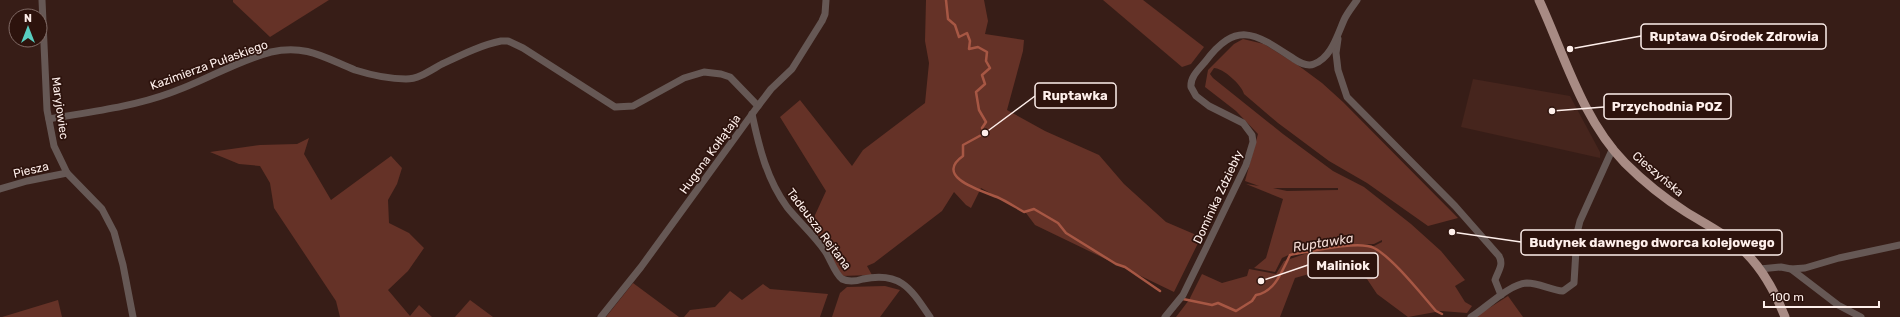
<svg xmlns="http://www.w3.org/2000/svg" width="1900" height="317" font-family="Rubik,sans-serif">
<rect width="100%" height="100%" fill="#371d17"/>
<path fill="#46251d" d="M1473 79 1570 96 1600 152V158L1461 127Z"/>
<g fill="#653227" fill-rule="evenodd">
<path d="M233 0H329L270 37 233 2Z"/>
<path d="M926 0H984L988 21 985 34 1024 40 1023 51 1007 110 1045 131 1099 155 1124 184 1166 222 1201 237 1174 292 1035 225 1026 213 981 188 971 208 966 205 954 192 942 211 874 263 867 266 872 275 841 276 824 242 810 226 826 191 780 117 800 100 852 166 863 150 925 103 929 63 925 41Z"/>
<path d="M1103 0H1143L1204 47 1191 64 1182 67Z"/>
<path d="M1243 39 1264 44 1299 66 1322 83 1343 102 1458 218 1428 226 1367 183 1329 161 1278 123 1244 94C1242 85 1223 68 1214 68L1210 74 1213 78 1283 134 1333 171 1364 187 1411 224 1441 251 1465 280 1455 286 1465 302 1472 306 1467 313 1441 311 1408 317 1377 294 1367 279 1337 266 1295 278 1280 317H1176L1189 300 1202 274 1222 283 1247 276 1249 269 1276 274 1284 261 1325 247 1297 251 1282 258 1275 272 1254 268 1266 258 1283 199 1246 184 1259 186 1245 181 1258 134 1236 111 1205 87 1208 70 1234 44ZM1273 188H1338V190L1287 191ZM1382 240V242L1374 246H1326L1374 244Z"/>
<path d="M309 138 304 154 331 200 391 156 402 168 397 184 388 200 389 223 409 233 424 248 408 271 388 290 410 316 419 305 432 317H340L336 301 274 208 270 183 260 166 239 164 210 152 260 145 297 144Z"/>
<path d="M633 283 679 317H606Z"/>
<path d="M763 284 770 289 828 294 820 317H684L690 310 715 307 730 291 742 300Z"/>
<path d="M885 286 900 290 880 317H832L840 293 847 287Z"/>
<path d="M1508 296 1523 317H1475Z"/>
<path d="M58 300 62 317H2Z"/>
<path d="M470 300 493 317H455Z"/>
</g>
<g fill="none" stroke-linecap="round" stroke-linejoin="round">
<g stroke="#a75744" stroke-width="2.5">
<path d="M946 0 948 19 955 25 959 37 967 33 970 41 969 49 978 47 987 52 986 61 990 68 982 75 985 84 976 92 979 110 986 122 982 128 985 133 963 145V156C933 177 982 191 997 197 1006 201 1015 207 1024 212L1034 209 1058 223 1066 233 1116 264 1125 267 1160 291"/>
<path d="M1183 299 1212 305 1218 303 1236 311 1252 301 1256 295C1275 292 1282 271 1290 255 1308 252 1359 240 1374 248 1392 257 1422 295 1436 311L1442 314"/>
</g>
<g stroke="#665855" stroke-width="7">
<path d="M42 0 47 110 54 146 67 173 102 209 114 232 123 265 133 317"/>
<path d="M1338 39 1336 53 1338 70 1347 97 1455 206 1499 256C1504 265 1498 271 1495 280L1501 295"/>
<path d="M752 114C759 147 767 180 787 207 799 222 814 235 825 251 830 258 835 274 842 279 848 282 857 281 863 279 901 271 911 289 930 317"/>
<path d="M49 119C89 112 132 107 170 93 205 81 236 61 271 52 306 44 325 58 355 70 371 75 390 79 406 79 419 79 431 70 442 64 461 55 481 45 501 41H508L523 48 615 107 633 106 684 78 704 72 721 74 730 77 758 106"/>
<path d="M0 189 27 181 67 173"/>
<path d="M1760 269 1781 267 1791 269 1838 305 1861 317"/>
<path d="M1791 269 1805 268 1839 258 1900 245"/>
<path d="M601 317 641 267 758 106 771 89 792 69 822 21 825 14 826 0"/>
<path d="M1165 317 1183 295 1206 248 1246 165 1253 142 1252 135 1243 123 1209 106 1196 96 1191 87C1190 77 1199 69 1205 62 1237 19 1256 34 1294 59 1300 63 1307 67 1314 64 1331 58 1337 36 1344 20 1347 13 1353 6 1357 0"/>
<path d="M1471 317C1486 308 1509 284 1527 283 1539 283 1551 290 1563 291L1574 283 1577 233 1580 221 1613 148"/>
</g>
<path stroke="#a88b84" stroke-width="9" d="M1539 0C1564 54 1582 119 1625 163 1643 181 1664 198 1686 212 1707 225 1728 235 1746 253 1764 271 1776 294 1785 317"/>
</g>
<g text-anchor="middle" stroke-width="3.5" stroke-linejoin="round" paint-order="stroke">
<g font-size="12" fill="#feefeb" stroke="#2d130d">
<text transform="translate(209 65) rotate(-20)" y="4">Kazimierza Pułaskiego</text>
<text transform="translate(60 108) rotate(82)" y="4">Maryjowiec</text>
<text transform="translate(710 154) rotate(-54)" y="4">Hugona Kołłątaja</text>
<text transform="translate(31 170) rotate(-13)" y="4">Piesza</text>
<text transform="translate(1658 174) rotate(40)" y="4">Cieszyńska</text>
<text transform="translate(1218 197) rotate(-65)" y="4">Dominika Zdziebły</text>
<text transform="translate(819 229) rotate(53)" y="4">Tadeusza Rejtana</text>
</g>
<g font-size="13" font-style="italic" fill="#f3dbd5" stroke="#2d130d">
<text transform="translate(1323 242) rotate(-9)" y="5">Ruptawka</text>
</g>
</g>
<path fill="none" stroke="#feefeb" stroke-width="1.5" d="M1570 49L1641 36M985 133L1035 96M1552 111L1604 107M1452 232L1521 242M1261 281L1308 265"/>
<g fill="#feefeb" stroke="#2d130d" stroke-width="1.5">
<circle cx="1570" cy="49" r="4"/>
<circle cx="985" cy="133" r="4"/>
<circle cx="1552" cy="111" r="4"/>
<circle cx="1452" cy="232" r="4"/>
<circle cx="1261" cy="281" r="4"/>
</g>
<g fill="#2d130d" stroke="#feefeb" stroke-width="1.5">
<rect x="1641" y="24" width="185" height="25" rx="4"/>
<rect x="1035" y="83" width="81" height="25" rx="4"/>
<rect x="1604" y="94" width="127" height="25" rx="4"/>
<rect x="1521" y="230" width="261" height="25" rx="4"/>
<rect x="1308" y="253" width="70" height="25" rx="4"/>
</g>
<g font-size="13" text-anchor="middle" font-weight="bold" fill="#feefeb">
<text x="1734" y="41">Ruptawa Ośrodek Zdrowia</text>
<text x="1075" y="100">Ruptawka</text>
<text x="1667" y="111">Przychodnia POZ</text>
<text x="1652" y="247">Budynek dawnego dworca kolejowego</text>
<text x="1343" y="270">Maliniok</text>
</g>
<g transform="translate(28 28)"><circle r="19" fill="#2d130d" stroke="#816b66"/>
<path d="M0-3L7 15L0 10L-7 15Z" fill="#58cec0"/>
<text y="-6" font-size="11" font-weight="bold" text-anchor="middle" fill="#feefeb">N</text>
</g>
<path d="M1764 301v6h115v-6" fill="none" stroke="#feefeb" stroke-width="2"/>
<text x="1770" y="301" font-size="12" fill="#feefeb" stroke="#2d130d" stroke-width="3" paint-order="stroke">100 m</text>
</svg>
